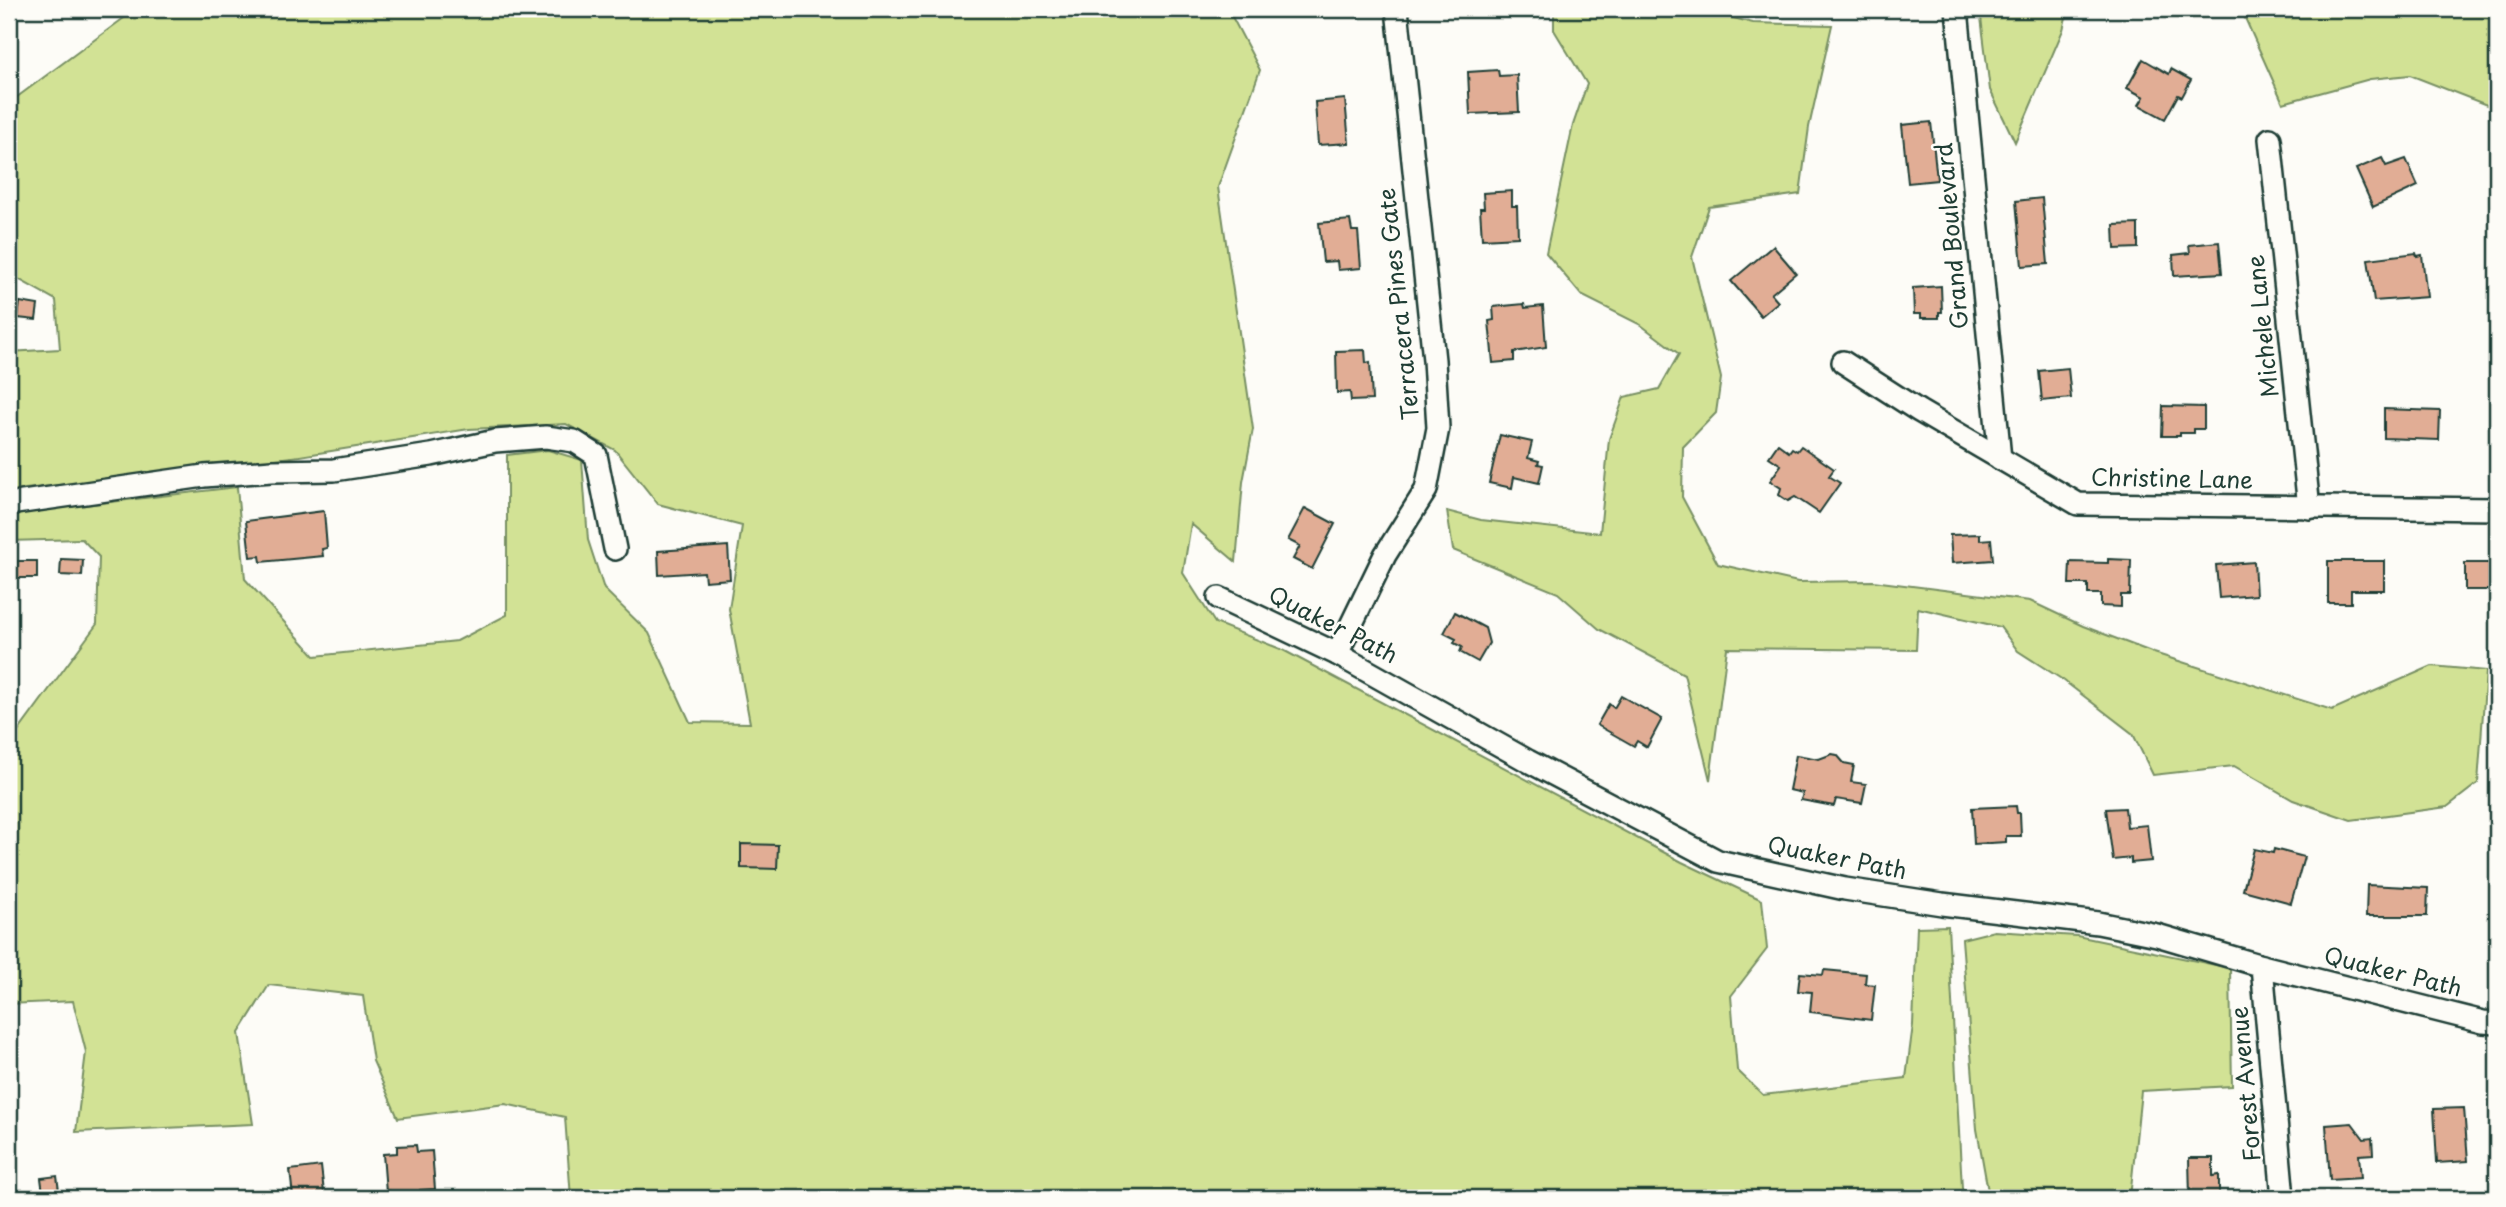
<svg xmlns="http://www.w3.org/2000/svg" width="2506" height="1207" font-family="'Playpen Sans',sans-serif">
<rect width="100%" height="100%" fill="#fdfcf7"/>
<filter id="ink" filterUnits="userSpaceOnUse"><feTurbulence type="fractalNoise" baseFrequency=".0143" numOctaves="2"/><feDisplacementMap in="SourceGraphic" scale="14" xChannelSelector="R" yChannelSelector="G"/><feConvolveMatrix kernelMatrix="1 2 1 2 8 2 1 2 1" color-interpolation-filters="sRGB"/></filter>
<g filter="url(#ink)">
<g fill="#d2e295" stroke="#789064" stroke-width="2">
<path d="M130 9H1228L1260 70 1218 187 1253 429 1243 482 1236 562 1191 524 1183 573 1215 623 1283 650 1682 862 1762 900 1767 949 1731 996 1737 1070 1763 1095 1906 1078 1913 1025 1917 927 1948 926 1962 1188 1969 1198H571L565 1117 505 1104 398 1118 373 1061 363 996 269 985 239 1033 253 1124 76 1132 86 1052 73 1001 9 1004V735L17 733 97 624 99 557 82 539 9 541V514L237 487 245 579 315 656 457 641 507 615V455L548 450 582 460 588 540 604 589 649 633 690 722 750 723 729 609 742 526 658 504 615 450 566 424 469 429 300 456 9 491V352L60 349 56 300 9 274V103L128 15Z"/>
<path d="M1554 9H1698L1753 23 1832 25 1809 127 1800 194 1709 207 1692 257 1721 378 1716 413 1683 447 1682 497 1718 564 1798 582 1873 581 2030 601 2083 626 2154 653 2332 710 2432 666 2486 671 2478 783 2447 807 2351 820 2293 800 2234 766 2153 775 2133 734 2063 680 2018 651 2000 627 1918 608 1916 650 1727 648 1710 780 1684 674 1599 629 1558 593 1453 550 1447 511 1481 520 1600 533 1609 439 1624 397 1659 389 1679 354 1641 325 1581 295 1546 253 1573 125 1587 84 1554 30Z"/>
<path d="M1980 9H2068L2063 30 2015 142 1990 90Z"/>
<path d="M2241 9H2497V109L2410 75 2370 79 2283 103Z"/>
<path d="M1994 931 2077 936 2230 968 2232 1086 2141 1091 2130 1198H2002L1988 1191 1977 1129 1962 939Z"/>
</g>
<g fill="#e1ad95" stroke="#1f3d34" stroke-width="2">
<path d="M2143 59 2169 74 2171 69 2191 80 2182 97 2178 95 2165 119 2139 105 2144 97 2127 88Z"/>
<path d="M1498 70 1499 76 1517 75 1519 112 1470 114 1468 72Z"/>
<path d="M1345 99 1349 143 1318 145 1315 102Z"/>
<path d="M1931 122 1937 180 1908 183 1902 125Z"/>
<path d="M2382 158 2386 166 2406 159 2418 186 2373 207 2356 169Z"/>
<path d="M1512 191V206H1517L1518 237 1482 239 1480 208H1484L1483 193Z"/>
<path d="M2042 198 2048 264 2022 266 2016 201Z"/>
<path d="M1350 220 1352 231H1358L1361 268 1338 270 1337 261 1323 262 1319 223Z"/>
<path d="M2138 224V248L2115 249 2114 225Z"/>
<path d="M2219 242 2222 273 2174 276 2173 255 2190 253 2189 245Z"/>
<path d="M1773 246 1796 273 1771 294 1778 302 1761 316 1731 281Z"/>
<path d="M2416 253 2417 256 2422 255 2427 297 2374 301 2368 259Z"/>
<path d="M1941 286 1942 312H1939V318H1921V314H1914L1913 288Z"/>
<path d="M20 302 38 305 36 320 18 318Z"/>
<path d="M1524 304 1525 308 1543 306 1546 347 1514 352V361L1493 363 1489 321 1494 320 1493 307Z"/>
<path d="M1365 350 1366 363 1370 362 1372 400 1351 401 1350 392 1337 393 1336 351Z"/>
<path d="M2068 368 2071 398 2042 401 2039 371Z"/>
<path d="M2163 406 2204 407V429H2194V433H2180V436H2162Z"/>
<path d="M2384 409 2440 411 2439 440 2384 438Z"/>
<path d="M1500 435 1532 442 1528 458 1539 461 1538 464 1543 465 1539 483 1514 477 1512 488 1489 483Z"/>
<path d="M1778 444 1789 452 1792 448 1797 451 1801 446 1834 469 1829 476 1840 483 1819 513 1795 497 1788 501 1779 495 1781 488 1770 481 1781 465 1769 457Z"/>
<path d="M1305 508 1335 524 1312 569 1293 559 1300 546 1288 540Z"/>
<path d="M324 511 327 548 322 549 323 556 261 562 260 556 250 557 246 521Z"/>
<path d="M1980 534V540L1991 539 1993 560 1952 563 1950 535Z"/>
<path d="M728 546 730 579 705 581 704 572 659 575 658 551Z"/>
<path d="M61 559 83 560 82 576 60 575Z"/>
<path d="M2108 559 2131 560 2130 595H2121V607L2101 606V594H2088V584H2069L2070 562 2108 563Z"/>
<rect x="17" y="561" width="20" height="17"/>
<path d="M2328 561H2384V590H2351V603H2328Z"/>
<path d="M2254 562 2256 595 2219 598 2216 565Z"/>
<rect x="2465" y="563" width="32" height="27"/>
<path d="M1455 612 1485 628 1489 643 1478 662 1460 652 1462 647 1454 643 1456 639 1444 633Z"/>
<path d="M1621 696 1662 719 1647 747 1637 741 1634 746 1597 725 1609 704 1614 708Z"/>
<path d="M1832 754 1837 755 1844 763 1854 765 1851 782 1866 784 1862 803 1836 799 1834 806 1801 800 1803 793 1789 790 1796 755 1819 759Z"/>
<path d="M2016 806 2017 813H2020L2021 836H2006V842L1974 844 1972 808Z"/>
<path d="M2125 808 2127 827 2147 825 2151 861 2131 863V858L2113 860 2106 809Z"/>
<path d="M741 844 778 845 777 869 741 868Z"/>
<path d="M2254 849 2273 853 2274 849 2304 857 2291 903 2243 890Z"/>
<path d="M2367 885 2428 888 2427 916H2366Z"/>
<path d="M1824 970 1866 974 1865 984 1875 985 1871 1020 1810 1012 1812 992 1798 991 1800 973 1823 975Z"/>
<path d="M2464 1108 2468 1161 2437 1163 2434 1109Z"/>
<path d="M2352 1123 2364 1139 2372 1138 2373 1154 2359 1155 2361 1178 2330 1180 2326 1125Z"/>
<path d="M416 1145 417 1152 432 1151 435 1189 420 1190V1198H389V1191L386 1192 383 1154 397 1153V1146Z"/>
<path d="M2189 1158H2213V1176L2219 1175V1198H2190Z"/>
<path d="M321 1166 324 1193 293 1197 290 1170Z"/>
<path d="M57 1176 59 1191 43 1193 41 1178Z"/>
</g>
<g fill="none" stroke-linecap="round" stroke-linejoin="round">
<defs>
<g id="minor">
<path d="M1957 9 2000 459"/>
<path d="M2270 139 2309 508"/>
<path d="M1843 362 1919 411 2078 504 2497 509"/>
<path d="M9 504 204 476 272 471 334 470 431 455 495 441 546 437 574 441 596 455 615 549"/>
<path d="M1219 598 1337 654 1528 761 1718 861 1845 889 1942 904 2098 923 2157 935 2262 966 2483 1022 2497 1023"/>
<path d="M1337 654 1385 555 1426 490 1438 428 1434 360 1397 9"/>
<path d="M2262 966 2283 1198"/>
</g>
</defs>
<use href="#minor" stroke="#1f3d34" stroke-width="26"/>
<use href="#minor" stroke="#fdfcf7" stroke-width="21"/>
</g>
</g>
<g text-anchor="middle" stroke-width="5" stroke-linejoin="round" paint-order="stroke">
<g font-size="23" fill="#1f3d34" stroke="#fdfcf7">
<text transform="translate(1952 236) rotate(-95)" y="8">Grand Boulevard</text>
<text transform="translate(1399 304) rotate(-96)" y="8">Terracera Pines Gate</text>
<text transform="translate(2263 326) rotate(-96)" y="8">Michele Lane</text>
<text transform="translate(2172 479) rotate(1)" y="8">Christine Lane</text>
<text transform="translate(1333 625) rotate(27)" y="8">Quaker Path</text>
<text transform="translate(1837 858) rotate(11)" y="8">Quaker Path</text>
<text transform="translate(2393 972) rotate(14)" y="8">Quaker Path</text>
<text transform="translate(2246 1084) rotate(-95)" y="8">Forest Avenue</text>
</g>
</g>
<rect width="2506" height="1207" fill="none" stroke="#fdfcf7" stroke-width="35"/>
<rect x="18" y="18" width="2471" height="1172" fill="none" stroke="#1f3d34" stroke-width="2.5" filter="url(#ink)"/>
</svg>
